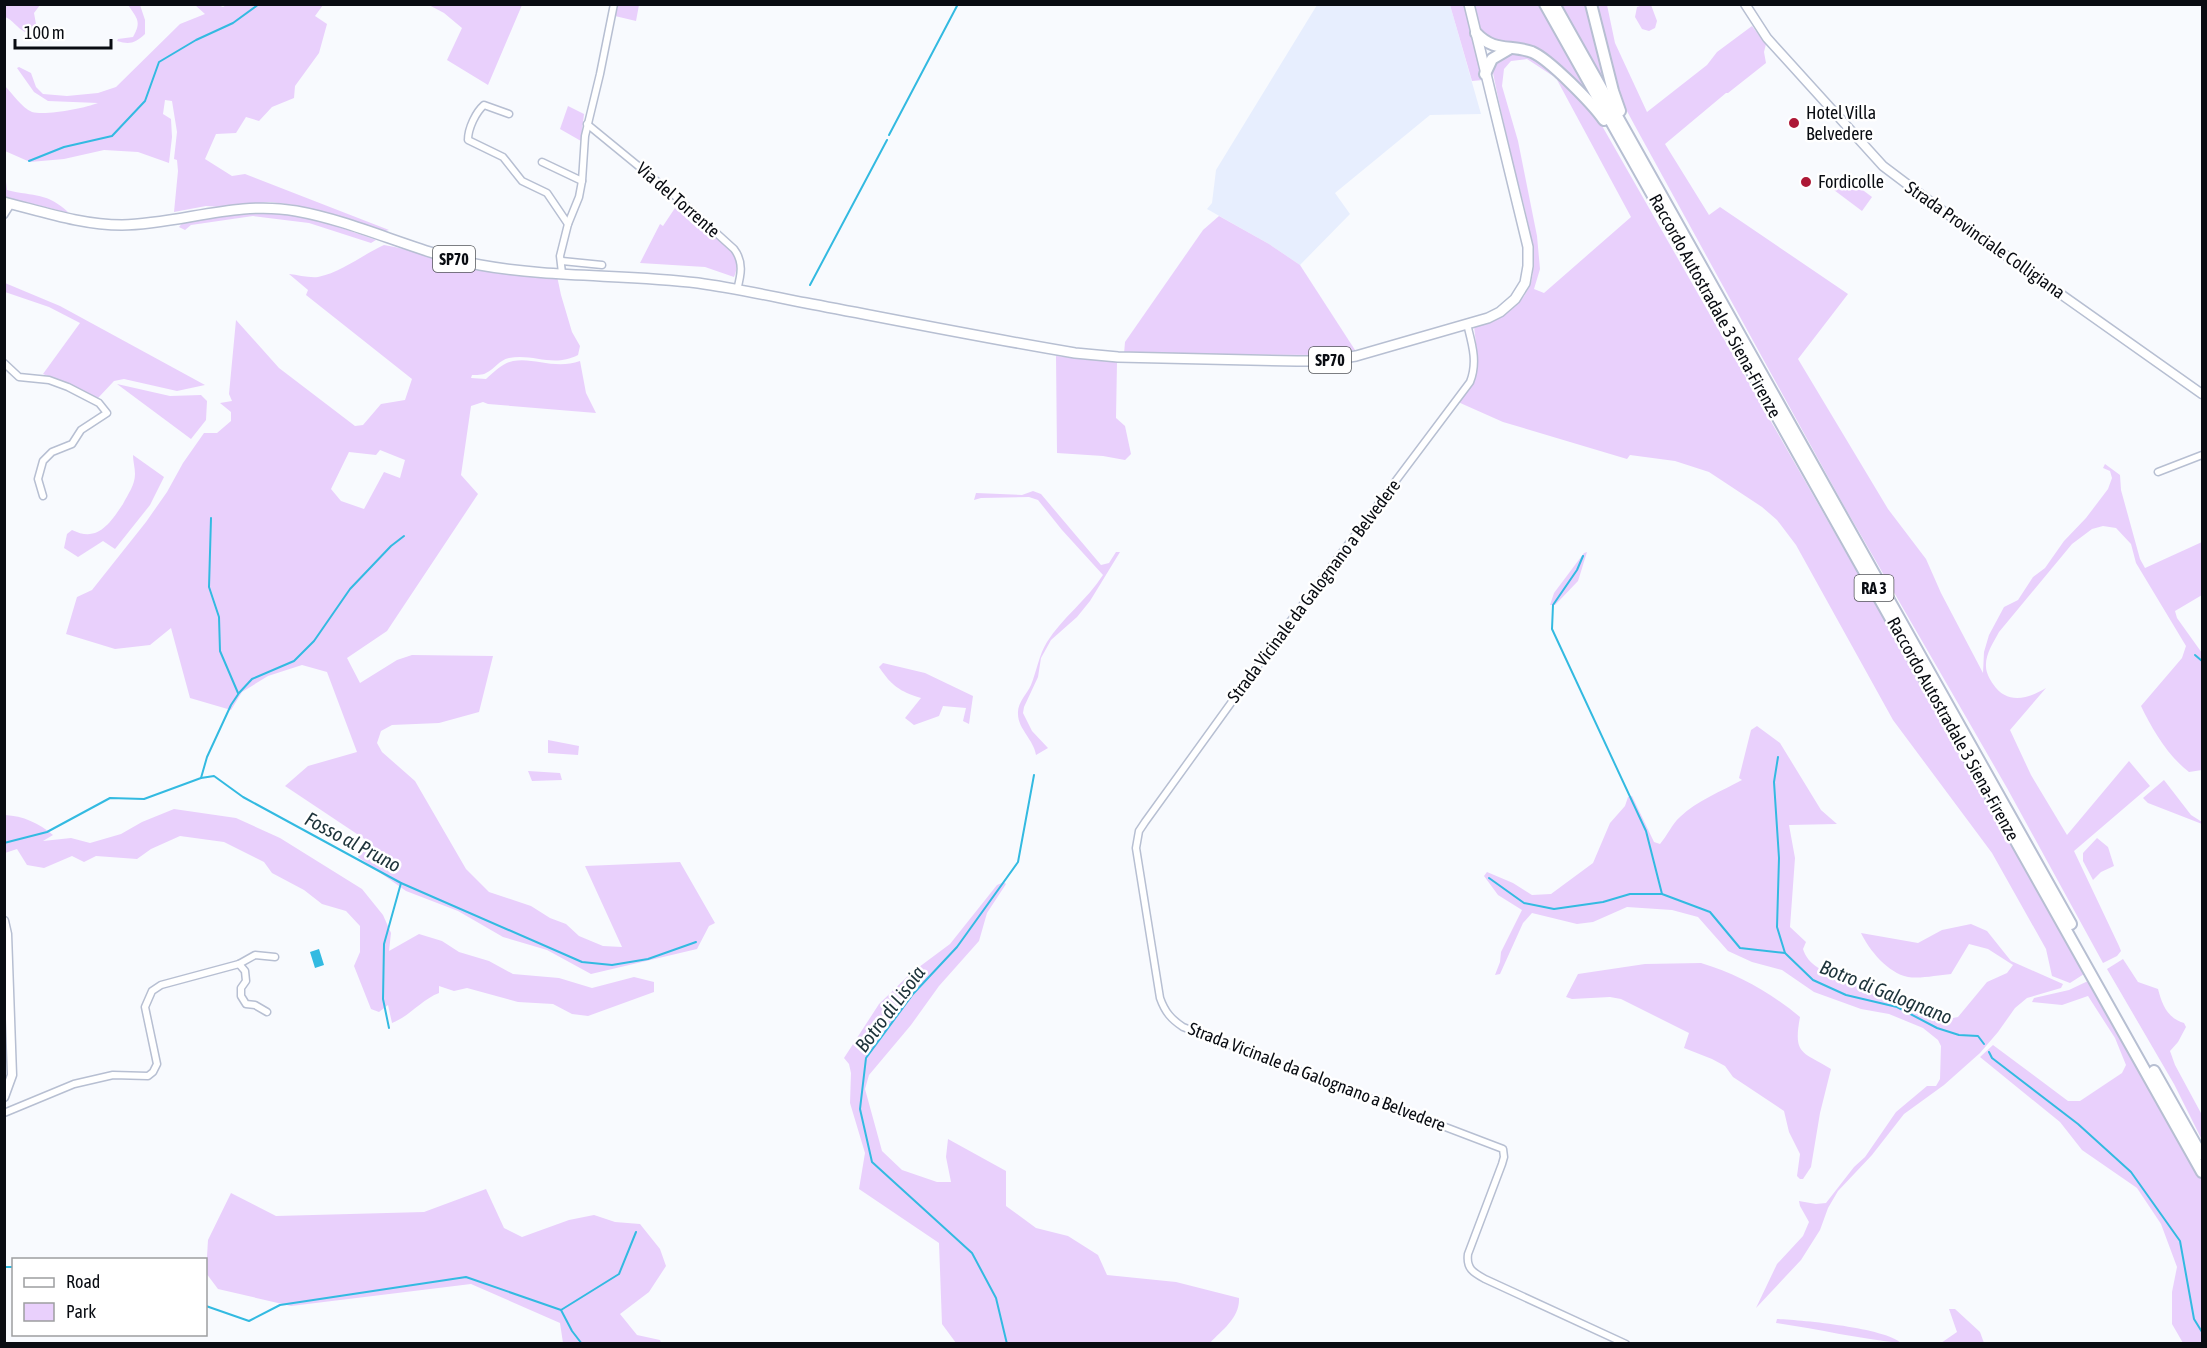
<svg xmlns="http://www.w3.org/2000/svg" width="2207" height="1348" font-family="'Asap Condensed',sans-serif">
<rect width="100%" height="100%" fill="#f8fafe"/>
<path fill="#e7eefe" d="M1317 5H1450L1481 114 1430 115 1335 193 1350 214 1300 265 1269 244 1207 209 1212 203 1216 170Z"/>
<g fill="#e9d0fc" fill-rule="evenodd">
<path d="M228 4 323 5 315 16 327 24 319 53 295 86 294 98 272 107 259 121 246 117 236 133 216 134 205 159 232 176 245 174 389 230 382 232 324 213 295 205 270 202 220 207 206 206 174 212 178 171 177 160 174 159 177 132 172 101 165 100 163 114 171 119 172 137 169 163 138 152 104 150 64 159 30 162 5 151 4 85C12 93 22 108 32 112 46 116 85 108 98 103L48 101 34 92 17 68 19 67 31 73 36 87 43 94 67 96 98 93 116 87 180 24 205 14 195 5H218L223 7Z"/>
<path d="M4 5H40L34 13 36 24 44 41C38 37 31 35 25 32 17 28 13 20 5 17Z"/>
<path d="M128 5H140L145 20V34C135 43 130 45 117 41L118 39 133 37C142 22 137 18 128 5Z"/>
<path d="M429 5H522L488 85 447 60 462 28 444 13Z"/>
<path d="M618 5H639L636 21 615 16Z"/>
<path d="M1450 5H1464L1483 80 1472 81Z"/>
<path d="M1474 5H1539L1593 99 1547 57 1484 37 1479 29Z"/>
<path d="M1560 5H1589L1608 90Z"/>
<path d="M1597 5H1607L1615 43 1647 112 1707 65 1717 52 1752 26 1766 44 1764 52 1766 63 1728 93H1726L1665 144 1709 215 1720 207 1848 294 1798 359 1888 509 1926 559 1941 593 1983 673 1984 652 1989 635 2004 607 2018 600 2033 577 2045 568 2064 541 2086 518 2108 489 2112 478 2110 471 2103 468 2105 464 2120 475 2121 490 2140 559 2145 568 2202 542V595L2175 611 2177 618 2202 653V770L2189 772C2168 756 2152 729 2141 706L2182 658 2186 646 2136 563 2131 544 2116 528 2103 526 2092 529 2072 544 1999 632C1993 643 1985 655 1986 667 1986 672 1990 680 1993 684 2007 705 2028 699 2046 688L2010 730 2031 775 2067 835 2129 761 2150 786 2074 851 2119 946 2121 951 2117 956 2103 963 2007 788 1844 506 1635 126 1621 100Z"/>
<path d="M1643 5H1651L1657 21 1655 28 1649 31 1642 29 1635 17 1637 7Z"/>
<path d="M1522 53 1534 58 1597 117 1905 656 2084 974 2070 983 2052 976 2046 949 1992 853 1893 720 1796 545 1777 520 1762 507 1709 472 1675 461 1630 455 1627 459 1503 422 1458 402C1483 369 1478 365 1474 326 1498 321 1520 309 1530 285 1541 258 1521 195 1514 167 1507 136 1499 104 1493 73 1499 56 1505 55 1522 53ZM1527 59 1556 78 1631 217 1544 293 1534 289 1540 269 1537 236 1518 141 1502 86 1504 69 1511 61Z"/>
<path d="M568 106 584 114 581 141 560 129Z"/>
<path d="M5 174 7 190C35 197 47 192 69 213L5 197Z"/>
<path d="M1844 176 1872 197 1862 211 1834 190Z"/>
<path d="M675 208 698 229 703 224C718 238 745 253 734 277L705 267 640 263 660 224 663 226Z"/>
<path d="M245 213H276L313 218 376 240 371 243 309 223 253 216 191 225 185 230 179 227 184 221Z"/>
<path d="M1219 216 1269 244 1300 265 1355 350 1324 355 1124 354 1125 342 1203 230Z"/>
<path d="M384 245C407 248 428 258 451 263 486 271 522 273 557 276L561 295 572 332 580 346 578 355C553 368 533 353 509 358 499 360 495 369 486 373 483 375 476 375 472 375L471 378 486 379C494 372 503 363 513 361 534 357 555 370 580 361L586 393 596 413 488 404 483 402 471 406 461 475 478 494 387 631 347 658 360 683 397 660 412 655 493 656 479 712 439 723 392 725 381 731 377 743 382 752 415 781 466 869 489 892 531 906 550 918 566 924 579 936 603 946 622 947 585 866 680 862 715 923 709 926 697 949 591 974 547 950 503 937 458 911 406 891 358 857 366 840 285 786 308 766 357 752 327 672 302 665 268 676 242 692 231 710 190 698 171 628 150 645 115 649 66 634 77 597 92 590 146 522 167 492 183 463 204 433H217L231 421V412L220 403 232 401 229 394 236 320 279 368 355 426 363 425 381 404 405 400 412 379 306 295 308 290 289 274C298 275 309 278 318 277 342 272 362 255 384 245ZM380 450 405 460 400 478 384 472 364 509 341 501 331 489 349 452 376 455Z"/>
<path d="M5 283 60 306 205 385 177 391 124 379 114 381 98 398 43 374 80 323 49 307 5 292Z"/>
<path d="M1056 356 1117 362 1116 418 1125 426 1131 454 1125 460 1103 456 1057 453Z"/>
<path d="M117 384 170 396 201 395 207 401 206 420 191 439Z"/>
<path d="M133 455 164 477 150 505 115 549 103 541 78 557 64 548 67 534 72 530C98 543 110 523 123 504 128 494 135 485 135 474 135 468 133 461 133 455Z"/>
<path d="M1033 491 1041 494 1101 565 1109 563 1116 552H1120L1090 601 1077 617 1051 640 1041 658 1038 677 1024 707 1023 713 1032 731 1048 748 1036 755C1034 740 1018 729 1018 714 1017 703 1027 694 1031 685 1037 670 1039 655 1047 642 1062 618 1087 600 1103 575L1062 530 1038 500 1029 497 981 498 974 500 976 493 1022 495Z"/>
<path d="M1587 552 1578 581 1555 605H1550L1554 593 1584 553Z"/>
<path d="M883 663 925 673 973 696 969 724 963 721 966 708 943 706 939 716 914 725 905 718 921 698C899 691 892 686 879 667Z"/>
<path d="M1757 726 1780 743 1821 810 1837 824 1789 825 1795 858 1790 927 1806 942 1803 949C1812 980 1871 983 1896 996 1908 1002 1920 1011 1931 1019L1938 1021 1958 1017 1987 982 2007 973 2013 965 1988 949 1969 944 1951 974C1938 975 1921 979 1908 977 1888 973 1869 950 1861 933L1918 943 1942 930 1971 924 1987 931 2011 961 2063 984 2061 988 2027 998 2015 1008 1998 1032 1980 1053 1944 1085 1904 1114 1872 1155 1838 1191 1828 1208 1820 1230 1801 1260 1756 1308 1777 1264 1803 1236 1809 1222 1800 1206 1799 1201 1816 1204 1826 1203 1854 1167 1865 1157 1896 1112 1927 1086H1936L1940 1079 1941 1046 1938 1040 1923 1028 1889 1014 1861 1009 1814 992 1782 970 1752 962 1728 951 1698 917 1672 910 1627 907 1593 922 1577 924 1532 913 1523 923 1500 974 1495 975 1500 962 1501 952 1522 910 1498 895 1484 876 1487 872 1513 883 1532 895 1551 894 1593 863 1610 823 1625 806 1628 797 1632 796 1654 842 1660 844C1667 836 1672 824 1680 817 1696 801 1722 791 1742 780L1739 778 1751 730Z"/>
<path d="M548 740 579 746 578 755 548 753Z"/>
<path d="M528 771 560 773 562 780 532 781Z"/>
<path d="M2164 780 2191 815 2202 822V824L2148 803 2143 798Z"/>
<path d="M174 809 236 818 280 838 362 889 383 915 391 933 389 951 419 934 442 941 459 952 489 961 513 974 559 978 592 988 634 977 654 982V992L588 1016 572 1014 553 1004 518 1002 467 988 454 991 439 986V993C421 1000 410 1016 392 1023L388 1005 379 1012 371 1009 354 966 360 952V926L346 911 322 904 304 890 272 873 264 862 224 842 180 836 151 849 137 859 96 856 84 862 72 856 44 868 27 865 17 849 5 853V815C23 816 39 823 53 835L43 841 71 838 90 843 121 834 142 822Z"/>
<path d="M2097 838 2108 847 2114 866 2101 872 2093 880 2083 861V853Z"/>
<path d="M1004 882 1006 884 987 913 979 941 939 986 911 1025 869 1075 865 1089 882 1151 902 1170 937 1182H951L946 1157 948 1139 1006 1171V1206L1036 1228 1068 1236 1098 1255 1107 1275 1176 1282 1239 1298C1240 1318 1222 1330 1210 1343H956L942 1324 939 1243 859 1189 865 1153 850 1103 851 1073 849 1064 844 1058 879 1004 911 973 950 944 997 885Z"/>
<path d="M2123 959 2138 982 2158 989C2162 1004 2167 1018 2184 1023L2186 1027 2178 1042 2170 1051 2175 1065 2202 1115V1140L2174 1084 2107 969Z"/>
<path d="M1701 963C1738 974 1771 993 1800 1017 1793 1055 1802 1051 1831 1069L1820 1113 1811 1167 1803 1179H1800L1797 1176 1800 1154 1789 1132 1784 1111 1733 1077 1725 1066 1712 1059 1684 1048 1689 1033 1621 999 1610 997 1572 999 1566 997 1578 974 1645 964Z"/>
<path d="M2088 981 2202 1181V1343H2183L2172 1324V1292L2177 1267 2161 1224 2137 1188 2082 1150 2060 1122 1980 1057 1993 1045 2068 1101H2080L2122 1073 2126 1065 2115 1038 2088 996 2062 1005 2032 1002 2034 998 2069 990Z"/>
<path d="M486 1189 504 1228 522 1237 569 1220 594 1215 615 1222 640 1224 660 1249 666 1266 649 1292 620 1314 637 1335 660 1340 661 1343H563L560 1323 471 1284 291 1306 218 1289 206 1273 208 1240 231 1193 276 1216 424 1212Z"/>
<path d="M1949 1309H1955L1980 1332 1984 1343H1941L1957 1332Z"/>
<path d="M1777 1319C1802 1320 1885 1328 1901 1343 1859 1339 1818 1329 1776 1323Z"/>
</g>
<path fill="#33bae1" d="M319 949 324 965 315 968 310 952Z"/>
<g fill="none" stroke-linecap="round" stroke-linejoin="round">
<g stroke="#33bae1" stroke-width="2">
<path d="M889 135 958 4"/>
<path d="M29 161 64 147 112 136 145 101 159 62 196 40 233 23 259 4"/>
<path d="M810 285 887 140"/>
<path d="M211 518 209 587 219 617 220 651 238 693"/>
<path d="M1583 556 1577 570 1553 605 1552 629 1646 831 1662 894"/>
<path d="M2195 655 2202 661"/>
<path d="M1778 757 1774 782 1779 858 1777 927 1785 953"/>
<path d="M201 778 207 757 231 705 239 693 252 679 294 661 314 641 350 589 391 546 404 536"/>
<path d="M4 843 47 832 110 798 144 799 201 778 214 776 243 797 401 883 582 962 612 965 648 959 696 942"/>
<path d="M1489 878 1524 903 1554 909 1603 902 1630 894H1662L1710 912 1740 948 1785 953 1813 980 1846 995 1897 1007 1937 1028 1959 1035 1978 1036 1984 1044"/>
<path d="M389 1028 383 999 384 944 401 883"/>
<path d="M1989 1052 1992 1058 2078 1124 2131 1172 2180 1241 2194 1319 2202 1332"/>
<path d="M4 1267H14"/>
<path d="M206 1306 249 1321 280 1305 466 1277 561 1310 572 1331 582 1344"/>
<path d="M561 1310 619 1274 636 1232"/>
<path d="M1007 1344 996 1298 972 1253 872 1162 860 1109 866 1058 913 994 957 947 1018 862 1034 775"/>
</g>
<defs>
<g id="street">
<path d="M509 114 484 105C476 112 468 128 468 140L503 157 522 181 547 193 568 224"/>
<path d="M587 124 681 201 734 249C744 262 741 275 737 290"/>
<path d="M542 162 582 181"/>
<path d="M4 215 11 204"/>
<path d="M562 261 602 265"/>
<path d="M562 273 560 256 568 224 579 197 582 181 585 136 600 74 614 4"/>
<path d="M1467 324C1472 344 1478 362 1470 382L1283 631 1145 822 1139 831 1136 848 1160 998C1165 1012 1171 1019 1183 1027L1503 1149 1504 1157 1502 1164 1468 1254C1466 1269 1474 1273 1485 1279L1626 1344"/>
<path d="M4 363 19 377 49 380 68 387 99 403 107 413 81 430 72 444 52 452 43 461 38 479 43 496"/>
<path d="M2158 472 2202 455"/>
<path d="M239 964 245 971 246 981 241 988V996L246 1004 255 1005 267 1012"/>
<path d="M4 1113 74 1084 113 1075 148 1076 153 1072 157 1064 145 1007 152 991 161 985 239 964 255 955 275 957"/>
</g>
<g id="secondary">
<path d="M1745 4 1767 38 1883 166 1936 206 2202 394"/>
<path d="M4 921 7 934 12 1075 4 1097"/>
</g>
<path id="primary" d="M4 202C44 212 82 225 122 225 181 224 237 200 296 211 358 222 417 253 480 265 551 278 627 274 698 283 734 288 770 296 806 303 896 320 985 338 1075 353L1118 357 1297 361H1324L1356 356 1488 318 1500 312 1515 299 1525 283 1528 266V247L1469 4"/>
<g id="highway">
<path d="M1545 4 2202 1172"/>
<path d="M1554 4 2071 924"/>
<path d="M1591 4 1613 91 1620 111"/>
<path d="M1476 33C1495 53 1510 44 1532 52 1549 59 1593 104 1604 120"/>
<path d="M1485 74 1492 59 1509 49"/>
<path d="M2154 1071 2201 1154"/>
</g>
</defs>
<use href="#street" stroke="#b7bfd2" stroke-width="9"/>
<use href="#secondary" stroke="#b7bfd2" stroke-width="11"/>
<use href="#primary" stroke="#b7bfd2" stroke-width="12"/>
<use href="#highway" stroke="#b7bfd2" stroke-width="14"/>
<use href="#street" stroke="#fff" stroke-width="6"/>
<use href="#secondary" stroke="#fff" stroke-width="8"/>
<use href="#primary" stroke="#fff" stroke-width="9"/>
<use href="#highway" stroke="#fff" stroke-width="10"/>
</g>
<g fill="#ad1836" stroke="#fff" stroke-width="2">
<circle cx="1794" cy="123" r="6"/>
<circle cx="1806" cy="182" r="6"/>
</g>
<g text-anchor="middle" stroke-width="5" stroke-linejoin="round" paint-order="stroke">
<g fill="#fff" stroke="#535559" stroke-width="1.5">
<rect x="433" y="246" width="42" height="26" rx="4.5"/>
<rect x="1309" y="347" width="42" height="26" rx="4.5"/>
<rect x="1854.5" y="575" width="39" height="26" rx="4.5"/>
</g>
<g font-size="16" font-weight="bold" fill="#090c12">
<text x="454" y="265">SP70</text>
<text x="1330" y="366">SP70</text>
<text x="1874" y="594">RA 3</text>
</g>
<g font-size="18" fill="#090c12" stroke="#fff" text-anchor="start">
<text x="1806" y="119">Hotel Villa<tspan x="1806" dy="21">Belvedere</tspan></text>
<text x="1818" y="188">Fordicolle</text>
</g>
<g font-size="18" fill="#090c12" stroke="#fff">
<text transform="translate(678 200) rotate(41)" y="6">Via del Torrente</text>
<text transform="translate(1985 240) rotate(35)" y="6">Strada Provinciale Colligiana</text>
<text transform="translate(1715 306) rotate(61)" y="6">Raccordo Autostradale 3 Siena-Firenze</text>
<text transform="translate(1314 591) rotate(-53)" y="6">Strada Vicinale da Galognano a Belvedere</text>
<text transform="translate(1953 729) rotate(61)" y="6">Raccordo Autostradale 3 Siena-Firenze</text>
<text transform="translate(1317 1077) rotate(21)" y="6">Strada Vicinale da Galognano a Belvedere</text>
</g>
<g font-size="20" font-style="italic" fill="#1d333a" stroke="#fff">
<text transform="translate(353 842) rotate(28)" y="7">Fosso al Pruno</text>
<text transform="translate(1886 992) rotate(22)" y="7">Botro di Galognano</text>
<text transform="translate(890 1009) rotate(-53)" y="7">Botro di Lisoia</text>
</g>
</g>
<rect width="2207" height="1348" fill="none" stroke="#090c12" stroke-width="12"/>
<rect x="12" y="1258" width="195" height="78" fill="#ffffff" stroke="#9d9ea0" stroke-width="1.5"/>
<rect x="24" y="1278" width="30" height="9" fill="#ffffff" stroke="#9d9ea0" stroke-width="1.5"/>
<text x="66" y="1288" font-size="18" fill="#090c12">Road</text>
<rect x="24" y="1303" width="30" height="18" fill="#e9d0fc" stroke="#9d9ea0" stroke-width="1.5"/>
<text x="66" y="1318" font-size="18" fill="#090c12">Park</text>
<path d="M15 39v9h96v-9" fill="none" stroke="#090c12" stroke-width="3"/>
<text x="24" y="39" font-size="18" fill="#090c12" stroke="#ffffff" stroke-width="4.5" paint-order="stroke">100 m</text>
</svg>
